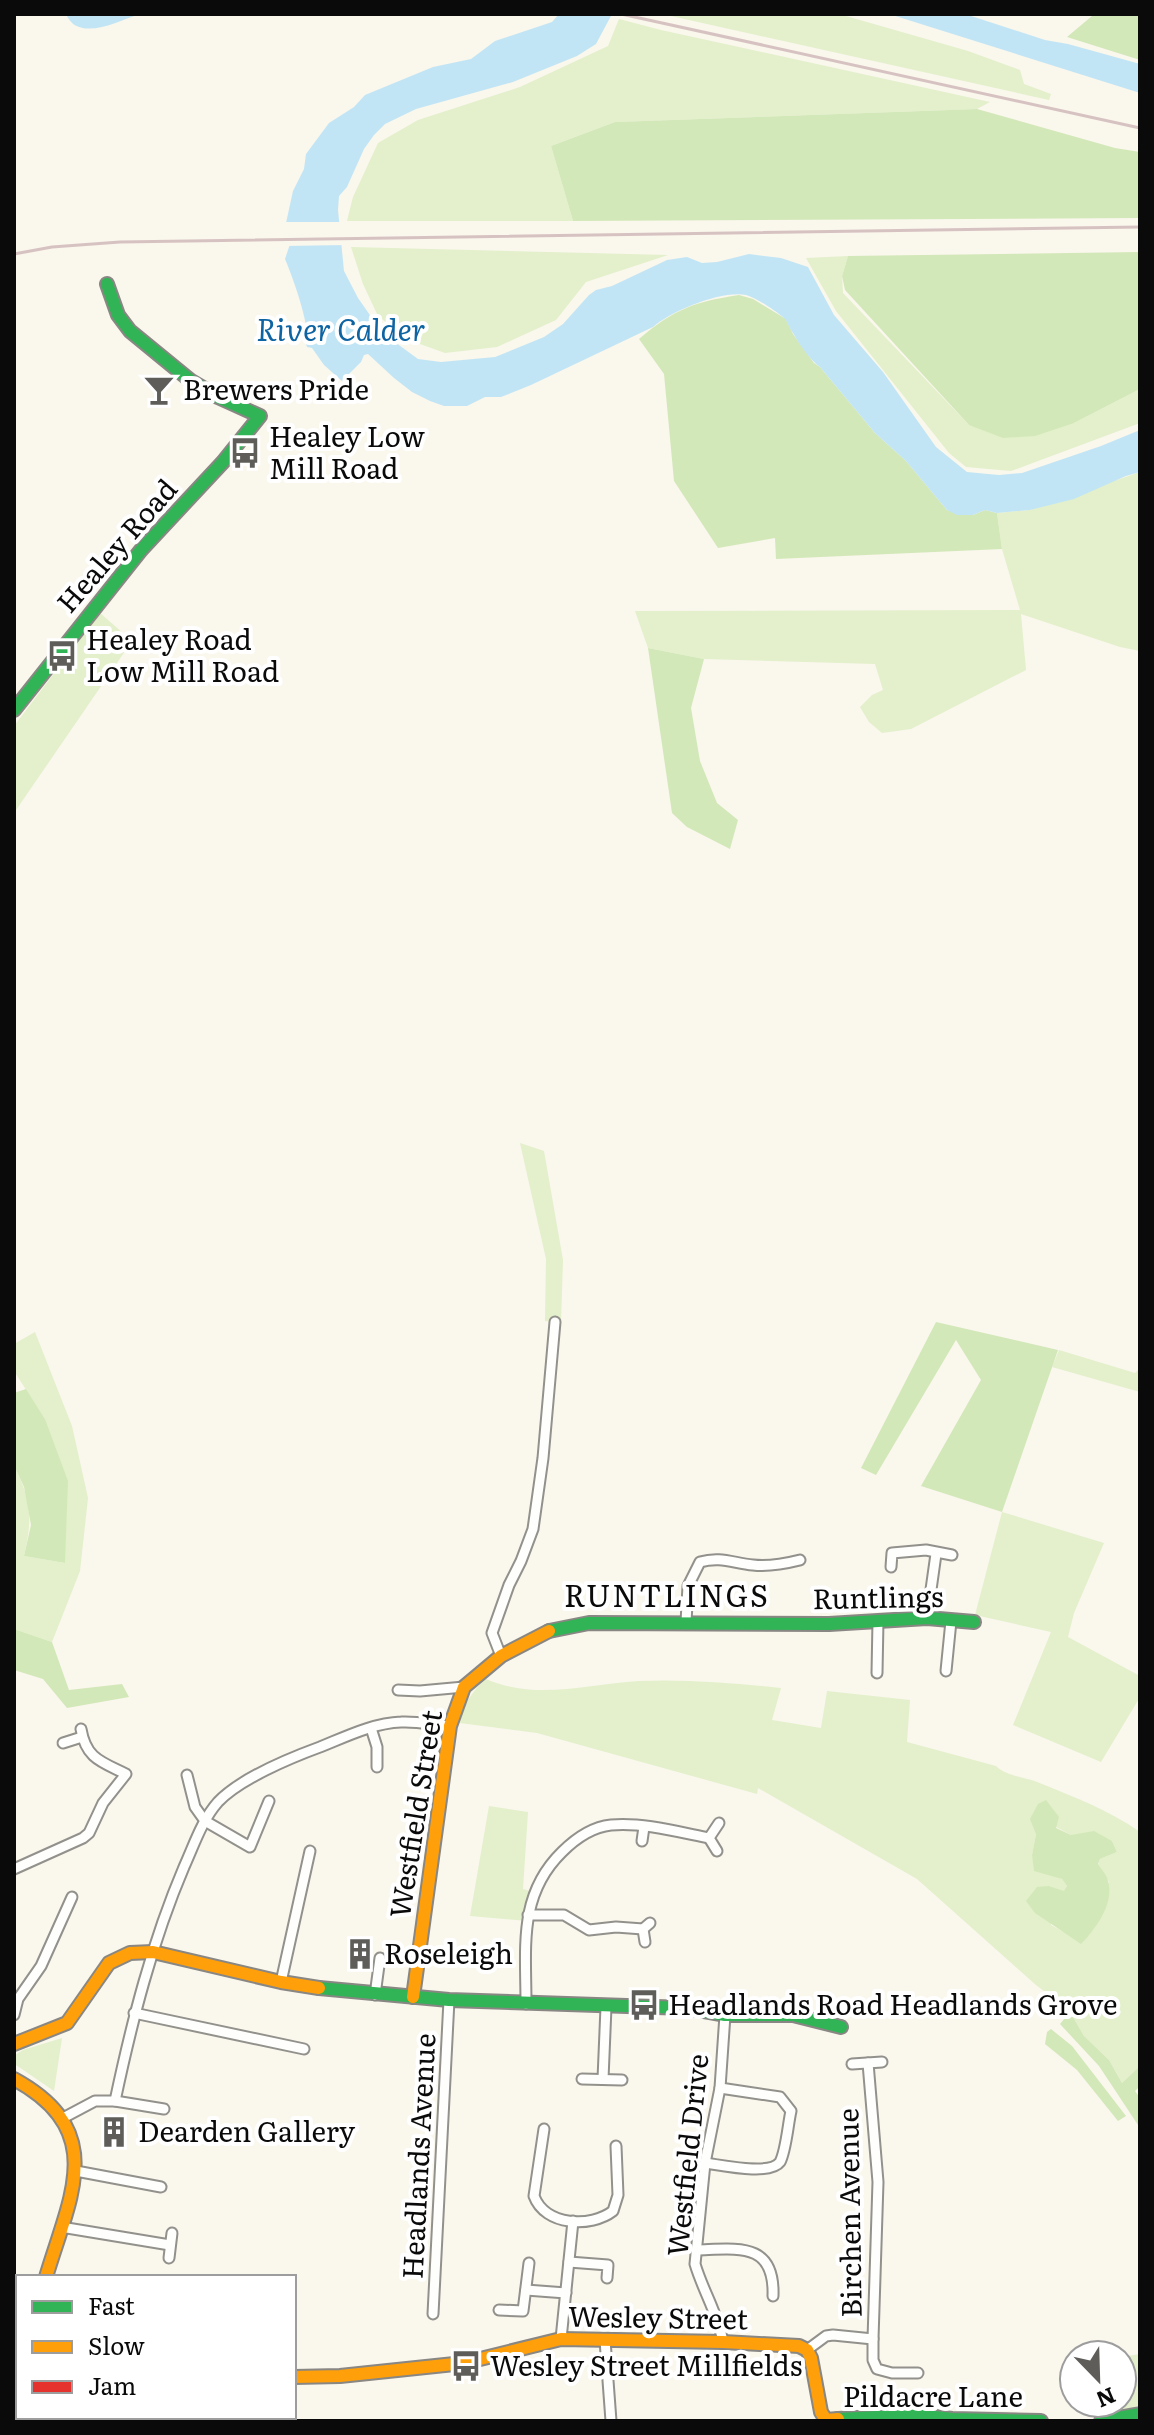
<svg xmlns="http://www.w3.org/2000/svg" width="1154" height="2435" font-family="Literata,serif">
<rect width="100%" height="100%" fill="#faf7ed"/>
<g fill="#e3f0cb" fill-rule="evenodd">
<path d="M662 14H839L968 51 1020 70 1024 84 1051 94 1049 100Z"/>
<path d="M619 19 661 30 990 102 977 109 615 122 551 146 573 221H347L353 197 378 143 418 120 520 87 608 46Z"/>
<path d="M351 247 668 255 586 282 556 320 497 347 445 353 409 340 378 316 363 284Z"/>
<path d="M848 256 842 276 843 293 969 425 1074 423 1140 389V423L1011 471 966 467 949 453 836 311 806 258Z"/>
<path d="M1140 472V651L1120 647 1021 614 1026 670 911 729 882 733 869 722 860 707 872 695 883 690 875 664 704 659 648 648 635 611 1020 610 1002 549 997 513 1030 510Z"/>
<path d="M100 613 132 641 14 813V726Z"/>
<path d="M520 1143 544 1151 563 1260 561 1322 545 1321 546 1259Z"/>
<path d="M35 1332 72 1426 88 1498 80 1571 52 1642 14 1629V1465C31 1501 33 1517 24 1556L65 1563 45 1419 14 1371V1344Z"/>
<path d="M1059 1350 1135 1373 1140 1368V1392L1052 1367Z"/>
<path d="M1002 1512 1104 1543 1074 1613 1068 1637 1140 1676V1697L1101 1762 1013 1725 1051 1632 975 1615Z"/>
<path d="M486 1679C537 1701 586 1684 639 1681 686 1679 734 1683 781 1688L772 1720 821 1728 827 1691 910 1700 907 1742 996 1766C1006 1776 1024 1777 1037 1782 1072 1796 1109 1810 1140 1832V2066L1122 2083 1109 2060 1084 2036 1073 2017 1061 2004 1036 1985 917 1879 758 1788 757 1794 537 1733 460 1723C464 1704 471 1692 486 1679ZM1056 1827 1071 1835 1112 1841 1117 1852 1100 1859 1098 1865 1109 1882 1069 1935 1051 1925 1049 1886 1065 1892 1067 1886 1062 1879 1052 1875 1032 1855 1036 1834Z"/>
<path d="M489 1806 528 1812 523 1889 534 1892 527 1921 470 1916Z"/>
<path d="M62 2038 54 2091 16 2065 15 2055 23 2050Z"/>
<path d="M1140 2354V2405L1118 2413V2403H1122V2357Z"/>
</g>
<g fill="#d3e8b9">
<path d="M1089 14H1140V60L1067 37 1092 16Z"/>
<path d="M977 109 1115 148 1140 152V218L573 221 551 146 615 122Z"/>
<path d="M1140 252V389L1074 423 1035 436 1003 438 969 425 845 290 842 276 848 256Z"/>
<path d="M739 295 753 299 786 319 793 334 814 363 820 367 875 433 906 461 947 510 973 515 985 510 997 513 1002 549 776 559 775 538 718 548 674 481 664 374 639 339C674 309 694 302 739 295Z"/>
<path d="M648 648 704 659 691 708 700 761 717 803 738 820 730 849 687 827 672 813Z"/>
<path d="M936 1322 1058 1350 1002 1512 921 1486 981 1380 956 1340 876 1475 861 1468Z"/>
<path d="M26 1389 45 1419 68 1481 65 1563 24 1556 31 1525 24 1487 14 1465V1393Z"/>
<path d="M14 1629 52 1642 69 1690 122 1684 129 1697 67 1708 43 1679 14 1670Z"/>
<path d="M1046 1800 1059 1817 1056 1828 1071 1835 1094 1831 1112 1841 1117 1852 1100 1859 1098 1864C1101 1869 1107 1875 1108 1881 1115 1903 1095 1930 1081 1944L1035 1913 1026 1901 1037 1887 1049 1886 1064 1891 1067 1886 1062 1879 1034 1871 1032 1855 1036 1834 1030 1819 1038 1804Z"/>
<path d="M1073 2017 1084 2036 1109 2060 1122 2083 1140 2066V2086L1135 2091 1140 2098V2128L1099 2066 1060 2024 1065 2018Z"/>
<path d="M1051 2029 1072 2046 1126 2116 1118 2121 1077 2070 1045 2044 1047 2032Z"/>
</g>
<g fill="#c2e5f5">
<path d="M66 14H140C118 21 78 43 66 14Z"/>
<path d="M559 14H612L596 44 577 56 513 82 416 109 385 124 374 135 364 149 347 187 339 196 338 210 344 271 358 298 372 318 388 337 418 359 441 362 495 357 544 337 563 324 589 295 596 290 612 286 667 260 687 257 702 263 717 262 749 254 781 258 808 267 834 315 883 372 936 447 967 472 999 475 1022 473 1101 446 1140 430V472L1126 476 1074 499 1030 510 997 513 985 510 973 515H957L947 510 906 461 875 433 820 367C810 360 799 344 793 333 789 328 788 321 783 317 774 310 757 298 746 295 722 290 671 311 653 327L531 385 501 397H485L467 406H444L430 401 412 392 394 378 368 354 364 355 361 362 342 381 324 365 312 348 307 347 306 344C312 330 292 275 285 259L290 244 286 223 293 191 304 169 306 154 329 123 354 107 365 95 433 67 471 59 495 41 552 22Z"/>
<path d="M889 14H965L1045 40 1068 44 1133 62 1140 64V93Z"/>
</g>
<path fill="#faf7ed" d="M282 222H342L346 245 285 246Z"/>
<g fill="none" stroke-linecap="round" stroke-linejoin="round">
<defs>
<g id="street">
<path d="M891 1567 892 1553 926 1550 952 1555"/>
<path d="M927 1618 936 1554"/>
<path d="M686 1622 688 1586 700 1562C720 1556 733 1563 753 1565 769 1567 784 1564 800 1560"/>
<path d="M501 1656 492 1633 509 1585 521 1561 533 1529 543 1458 555 1322"/>
<path d="M946 1671 951 1621"/>
<path d="M877 1673 878 1621"/>
<path d="M398 1690 420 1691 464 1687"/>
<path d="M371 1728 377 1747V1767"/>
<path d="M63 1743 82 1737"/>
<path d="M187 1775 195 1807 205 1821 250 1847 269 1801"/>
<path d="M642 1841 644 1827"/>
<path d="M717 1851 709 1838 719 1823"/>
<path d="M14 1869 83 1838 89 1833 103 1803 126 1774C102 1762 86 1759 81 1729"/>
<path d="M528 1915H564L589 1930 616 1927 643 1929"/>
<path d="M645 1942 643 1929 650 1923"/>
<path d="M281 1982 310 1851"/>
<path d="M375 1995 380 1958"/>
<path d="M526 2004C526 1947 518 1895 562 1852 575 1839 592 1827 611 1825 642 1822 679 1832 709 1838"/>
<path d="M134 2013 304 2049"/>
<path d="M14 2015 18 1999 41 1966 72 1897"/>
<path d="M852 2064 882 2062"/>
<path d="M582 2079 622 2080"/>
<path d="M603 2079 606 2007"/>
<path d="M115 2101C132 2021 152 1942 184 1867 194 1845 202 1820 218 1802 240 1779 290 1758 320 1747 345 1737 373 1723 401 1722 417 1721 434 1725 450 1726"/>
<path d="M63 2118 95 2101H115L164 2109"/>
<path d="M544 2129 534 2196C545 2226 591 2228 613 2211L618 2195 616 2146"/>
<path d="M705 2163C721 2165 770 2176 780 2162 786 2151 788 2124 791 2111L780 2097 720 2088"/>
<path d="M76 2171 161 2187"/>
<path d="M61 2227 170 2245"/>
<path d="M696 2250C737 2249 775 2241 773 2296"/>
<path d="M169 2258 172 2233"/>
<path d="M569 2262 608 2265 607 2278"/>
<path d="M526 2290 566 2293"/>
<path d="M499 2310 523 2311 529 2263"/>
<path d="M433 2314 449 2000"/>
<path d="M561 2339 573 2221"/>
<path d="M873 2339V2360L877 2369 892 2373H918"/>
<path d="M605 2340 611 2421"/>
<path d="M723 2342C718 2314 703 2291 695 2264L705 2163 720 2088 725 2015"/>
<path d="M807 2350 826 2336 833 2335 873 2339 878 2182 868 2063"/>
</g>
<g id="fast">
<path d="M14 710 141 550 223 462 260 416 218 397 191 381 130 331 118 315 107 284"/>
<path d="M549 1631 589 1623 829 1624 927 1618 974 1622"/>
<path d="M319 1988 449 2000 686 2008 725 2015H793L841 2027"/>
<path d="M838 2419 918 2415 952 2419 1041 2421"/>
<path d="M1101 2421 1140 2414"/>
</g>
<g id="slow">
<path d="M413 1997 450 1726 464 1687 501 1656 549 1631"/>
<path d="M14 2044 67 2023 109 1963 130 1953 153 1952 281 1982 319 1988"/>
<path d="M14 2079C109 2131 70 2196 46 2277"/>
<path d="M294 2377 340 2376 464 2363 561 2339 723 2342 799 2346 807 2350 811 2358 821 2412 826 2420 838 2419"/>
</g>
<path id="jam" d="M36 2417V2421"/>
</defs>
<use href="#street" stroke="#92918c" stroke-width="13"/>
<use href="#fast" stroke="#898783" stroke-width="16"/>
<use href="#slow" stroke="#898783" stroke-width="16"/>
<use href="#jam" stroke="#898783" stroke-width="16"/>
<use href="#street" stroke="#fefefc" stroke-width="9"/>
<use href="#fast" stroke="#30b455" stroke-width="12"/>
<use href="#slow" stroke="#ff9f0a" stroke-width="12"/>
<use href="#jam" stroke="#e5322d" stroke-width="12"/>
<g stroke="#d7c2c2" stroke-width="3">
<path d="M621 14 1140 128"/>
<path d="M14 254 52 247 120 242 1140 227"/>
</g>
</g>
<defs>
<symbol id="bar-bare" viewBox="-9 -9 18 18"><path d="M-6-5H6L.8 .8V4.5H3.5V6h-7V4.5H-.8V.8Z" fill="#5e5d59" stroke="#fff" stroke-width="2.5" paint-order="stroke"/></symbol>
<symbol id="bus-bare" viewBox="-9 -9 18 18"><path d="M-5-6H5V4H4V6H2V4H-2V6H-4V4H-5ZM-3.5-4V0h7V-4ZM-3.5 1.2v1.5H-2V1.2ZM2 1.2v1.5H3.5V1.2Z" fill="#5e5d59" stroke="#fff" stroke-width="2.5" paint-order="stroke"/></symbol>
<symbol id="building-bare" viewBox="-9 -9 18 18"><path d="M-4-6H4V6H1V3H-1V6H-4ZM-2.5-4.3h1.7v1.8h-1.7ZM.8-4.3h1.7v1.8H.8ZM-2.5-1h1.7V.8h-1.7ZM.8-1h1.7V.8H.8Z" fill="#5e5d59" stroke="#fff" stroke-width="2.5" paint-order="stroke"/></symbol>
</defs>
<g fill-rule="evenodd">
<use href="#bar-bare" x="137" y="368" width="44" height="44"/>
<use href="#bus-bare" x="223" y="431" width="44" height="44"/>
<use href="#bus-bare" x="40" y="634" width="44" height="44"/>
<use href="#building-bare" x="338" y="1932" width="44" height="44"/>
<use href="#bus-bare" x="622" y="1983" width="44" height="44"/>
<use href="#building-bare" x="92" y="2110" width="44" height="44"/>
<use href="#bus-bare" x="444" y="2344" width="44" height="44"/>
</g>
<g text-anchor="middle" stroke-width="8" stroke-linejoin="round" paint-order="stroke">
<g font-size="28" fill="#0a0a0a" stroke="#fff" text-anchor="start">
<text x="183" y="400">Brewers Pride</text>
<text x="269" y="447">Healey Low<tspan x="269" dy="32">Mill Road</tspan></text>
<text x="86" y="650">Healey Road<tspan x="86" dy="32">Low Mill Road</tspan></text>
<text x="384" y="1964">Roseleigh</text>
<text x="668" y="2015">Headlands Road Headlands Grove</text>
<text x="138" y="2142">Dearden Gallery</text>
<text x="490" y="2376">Wesley Street Millfields</text>
</g>
<g font-size="28" fill="#0a0a0a" stroke="#fff">
<text transform="translate(117 546) rotate(-49)" y="10">Healey Road</text>
<text transform="translate(878 1598) rotate(-1)" y="10">Runtlings</text>
<text transform="translate(416 1814) rotate(-81)" y="10">Westfield Street</text>
<text transform="translate(688 2155) rotate(-84)" y="10">Westfield Drive</text>
<text transform="translate(419 2156) rotate(-87)" y="10">Headlands Avenue</text>
<text transform="translate(850 2213) rotate(-91)" y="10">Birchen Avenue</text>
<text transform="translate(658 2318) rotate(1)" y="10">Wesley Street</text>
<text x="933" y="2407">Pildacre Lane</text>
</g>
<g font-size="30" font-style="italic" fill="#0e64a2" stroke="#fff">
<text x="341" y="341">River Calder</text>
</g>
<g font-size="30" letter-spacing="2" fill="#0a0a0a" stroke="#fff">
<text x="667" y="1607">RUNTLINGS</text>
</g>
</g>
<rect width="1154" height="2435" fill="none" stroke="#0a0a0a" stroke-width="32"/>
<rect x="16" y="2275" width="280" height="144" fill="#ffffff" stroke="#9d9d9d" stroke-width="2"/>
<rect x="32" y="2301" width="40" height="12" fill="#30b455" stroke="#9d9d9d" stroke-width="2"/>
<text x="88" y="2315" font-size="24" fill="#0a0a0a">Fast</text>
<rect x="32" y="2341" width="40" height="12" fill="#ff9f0a" stroke="#9d9d9d" stroke-width="2"/>
<text x="88" y="2355" font-size="24" fill="#0a0a0a">Slow</text>
<rect x="32" y="2381" width="40" height="12" fill="#e5322d" stroke="#9d9d9d" stroke-width="2"/>
<text x="88" y="2395" font-size="24" fill="#0a0a0a">Jam</text>
<g transform="translate(1098 2379) rotate(157)"><circle r="38" fill="#ffffff" stroke="#9d9d9d" stroke-width="2"/>
<path d="M0-6L14 30L0 20L-14 30Z" fill="#5e5d59"/>
<text y="-12" font-size="22" font-weight="bold" text-anchor="middle" fill="#0a0a0a">N</text>
</g>
</svg>
